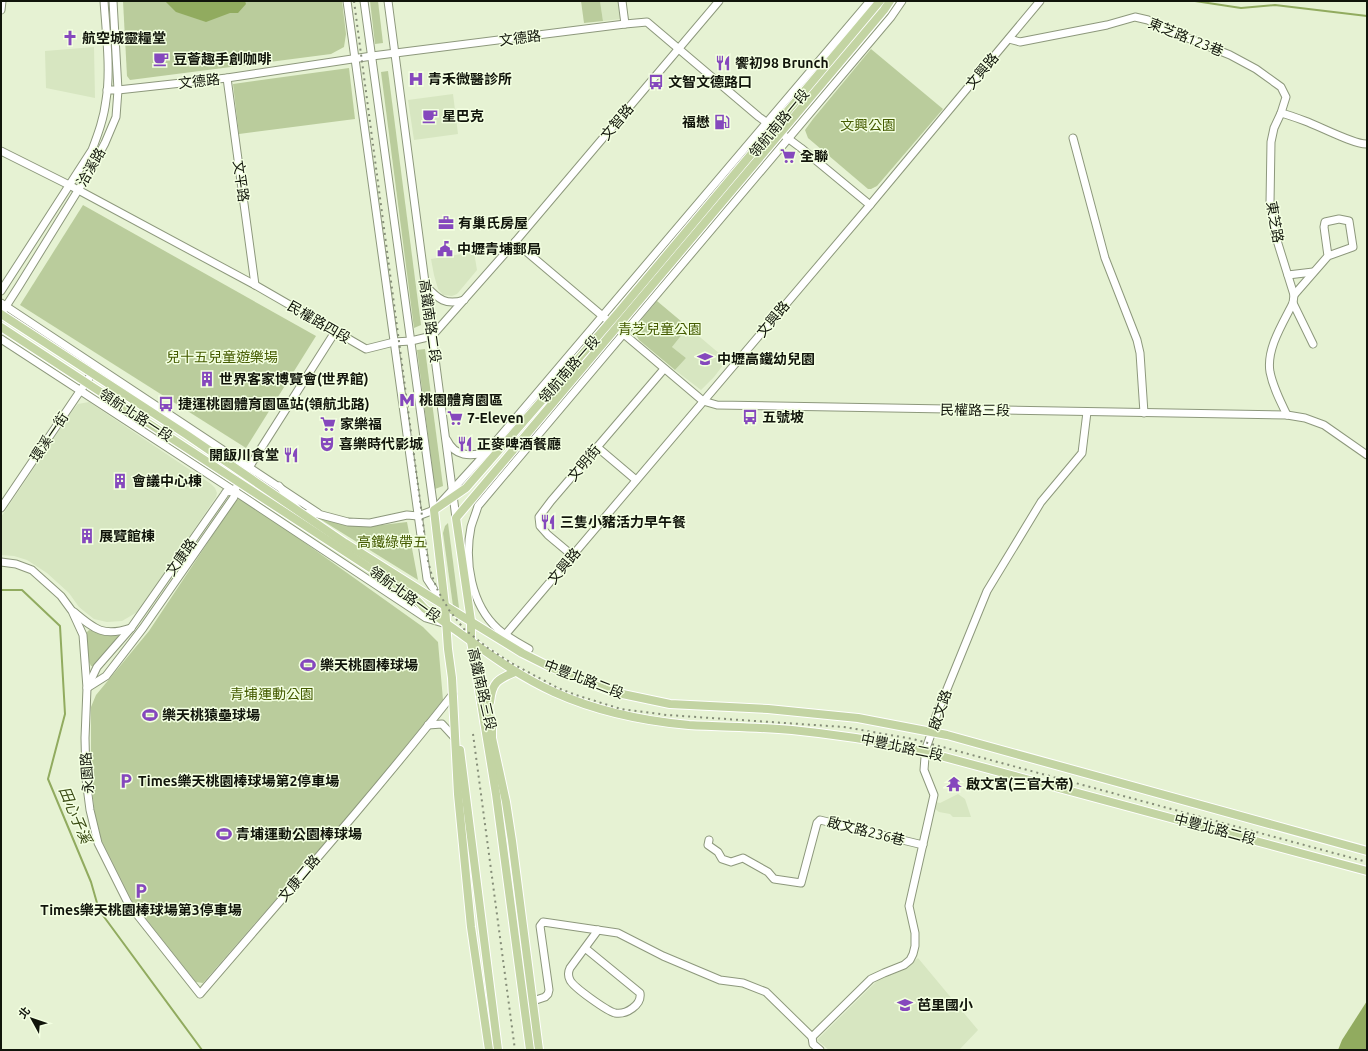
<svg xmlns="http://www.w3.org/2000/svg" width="1368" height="1051" font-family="Ubuntu,'Noto Sans TC',sans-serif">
<rect width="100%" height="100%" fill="#e6f2d3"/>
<g fill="#d7e6c1">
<path d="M600 1H618L621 19 603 21Z"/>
<path d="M94 47 95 98 46 88 45 51Z"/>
<path d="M453 94 458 134 414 140 408 100Z"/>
<path d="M474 252 477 270 457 294 452 296 443 295 438 289 434 275 431 259Z"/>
<path d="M688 327 727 360 714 377 701 390 675 370 686 358 672 347Z"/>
<path d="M89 402 211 484 215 488 217 493 216 497 139 611 122 621 107 622 94 619 79 607 69 593 47 573 27 560 14 556 1 555V517L73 410 78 404Z"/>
<path d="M958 794 965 799 971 817H953L950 814 939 812 934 808 936 802 940 803Z"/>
<path d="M918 958 978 1030 959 1050H829L817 1040 879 979 904 969Z"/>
</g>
<g fill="#bacc9c">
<path d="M123 1H342L346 34 344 47 331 54 130 80 127 76Z"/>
<path d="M370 1H378L383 43 375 44Z"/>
<path d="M581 1H600L603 21 584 23Z"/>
<path d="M871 49 943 109 877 186 871 189H868L808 138 805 130 813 119Z"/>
<path d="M349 68 355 119 239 134 233 84Z"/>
<path d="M388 71 421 325 414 328 381 72Z"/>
<path d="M83 205 316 336 246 448 20 305Z"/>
<path d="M657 301 688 327 672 347 686 358 675 370 639 340 635 333 636 326Z"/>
<path d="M425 349 443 486 435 489 417 350Z"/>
<path d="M242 498 423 627 438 642 443 700 364 798 203 983 196 982 132 901 99 835 95 816 91 781V707L96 695 149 631 236 500Z"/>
<path d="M315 516 373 526 407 522 418 580Z"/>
<path d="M448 523 459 608 453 606 443 533 445 526Z"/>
<path d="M89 630 119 636 120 640 97 667 91 666C86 658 85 643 86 633Z"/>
</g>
<g fill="#91ab5f">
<path d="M165 1H245L246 4 238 13H230L206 22 176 12Z"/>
<path d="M1367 1001V1050H1338L1342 1040Z"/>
</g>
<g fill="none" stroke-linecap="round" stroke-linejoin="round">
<g stroke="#91ab5f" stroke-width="2">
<path d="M1195 1 1241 8 1275 5 1367 16"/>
<path d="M1 590H22L60 626 65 714 48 779 91 882 99 910 202 1050"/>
</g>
<defs>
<g id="minor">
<path d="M347 1 427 579 445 606"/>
<path d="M364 1 434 510"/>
<path d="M388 1 456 518"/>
<path d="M622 1 625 24"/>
<path d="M1 10 2 1"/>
<path d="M1009 39 1020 42 1107 25 1135 17 1148 20 1158 26 1230 55 1256 69 1281 87 1286 97 1281 113 1274 128 1271 142 1270 203 1275 234 1294 295 1293 303C1283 323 1266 349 1270 372 1273 387 1280 401 1287 415"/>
<path d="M227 78 255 285"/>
<path d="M107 90H118L227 78 372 56 625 24 647 22 759 117 801 148 870 205"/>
<path d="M1281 113C1289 115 1297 118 1305 121 1319 126 1355 145 1367 144"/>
<path d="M1073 138 1105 258 1137 340 1140 353 1144 413"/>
<path d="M1 151 69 185 255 285 366 349 394 342 411 341 432 336 515 242 719 1"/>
<path d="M515 242 703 401 717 405 1287 415 1305 418 1324 425 1367 455"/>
<path d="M1288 275 1313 272"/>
<path d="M426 286C438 299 446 306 464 300"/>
<path d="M1 291 92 150C98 134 104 118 106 100 111 71 106 31 104 1"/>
<path d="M1294 295 1328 256 1353 247 1349 221 1339 219 1325 222 1324 227 1328 256"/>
<path d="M1 303 318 513"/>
<path d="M1293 303 1313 344"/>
<path d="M1 314 19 286 90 171 105 143 116 117 118 90 113 1"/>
<path d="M1 339 242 496 426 618 443 623"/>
<path d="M447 440C455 457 470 456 486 453"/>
<path d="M597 447 636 480"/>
<path d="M279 486 302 514 314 513 348 522 370 523 407 515 418 516 434 510 486 453 870 1"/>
<path d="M1 508 95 369"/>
<path d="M573 556 548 535 540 526 539 517 551 501 664 369"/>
<path d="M1 562 16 564 32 570 61 596 72 611 83 635 87 688 85 738 86 779 90 810 98 843 128 903 200 994C285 895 372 797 453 694"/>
<path d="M74 612C95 630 104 637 131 628"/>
<path d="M505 635 870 205 1040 1"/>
<path d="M529 649C518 643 507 637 498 629 471 605 464 561 471 527 473 520 476 513 478 506L891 17 902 1"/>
<path d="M88 686 97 667 131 628 224 495 226 492 234 491"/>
<path d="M87 688 106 676 143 628 234 497V491L335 332"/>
<path d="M428 725 442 724 454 737"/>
<path d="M709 840 708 845 718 852 722 859 731 862 743 858 768 872 774 879 801 883 817 823 820 820 923 845"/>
<path d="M585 948 640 993C642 1005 626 1015 615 1013 607 1011 573 987 570 980 568 976 568 972 570 968L598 930"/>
<path d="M533 1001 545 997 548 994 549 990 540 926 543 922 550 923 618 933 663 956 720 980 743 983 766 992 812 1037"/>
<path d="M812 1037 871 979 884 973 904 965 910 960 913 954 915 946V933L909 906 934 795 924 770 925 757V751L934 726 936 716 987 591 1041 502 1082 453 1087 412"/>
<path d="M812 1037 813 1044 820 1050"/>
</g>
<g id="major">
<path d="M1 314 187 435 345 543 426 594 522 653 550 667 584 681 613 692 670 704 768 709 858 718 947 735 1367 851"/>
<path d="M1 327 413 596 425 609C468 637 507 671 554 692 596 711 644 721 689 725 723 727 758 727 792 730 832 734 872 740 911 748L1367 871"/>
<path d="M480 671 492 723V738L506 802 512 841 539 1050"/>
<path d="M490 702C492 682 498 679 515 672"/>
<path d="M460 750 498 1050"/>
<path d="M489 1050 471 927 458 794 452 678 448 649 445 606 434 510 466 488 617 314 880 1"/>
<path d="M530 1050 496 794 471 641V621L456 518 884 10 890 1"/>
</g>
</defs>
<use href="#minor" stroke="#8d987c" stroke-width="9"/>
<use href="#major" stroke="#fff" stroke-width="10"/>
<use href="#minor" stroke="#fff" stroke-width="7"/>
<use href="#major" stroke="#c3d4a3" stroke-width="8"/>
<g stroke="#858d78" stroke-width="2" stroke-dasharray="2 4" stroke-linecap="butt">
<path d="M354 1 428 561 432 576 438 591 449 610 464 629 488 648 513 664 558 688 576 695 621 709 667 715 844 727 913 739 1367 862"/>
<path d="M473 734 515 1050"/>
</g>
</g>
<defs>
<symbol id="church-bare" viewBox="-9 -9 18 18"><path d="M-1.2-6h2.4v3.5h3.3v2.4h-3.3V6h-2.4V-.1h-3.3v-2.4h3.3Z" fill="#8548bd" stroke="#f3ffe1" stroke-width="2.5" paint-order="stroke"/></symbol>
<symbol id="cafe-bare" viewBox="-9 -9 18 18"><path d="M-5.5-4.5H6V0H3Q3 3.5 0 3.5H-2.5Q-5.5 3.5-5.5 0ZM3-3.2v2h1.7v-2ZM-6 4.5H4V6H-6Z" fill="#8548bd" stroke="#f3ffe1" stroke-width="2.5" paint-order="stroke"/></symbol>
<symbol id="restaurant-bare" viewBox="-9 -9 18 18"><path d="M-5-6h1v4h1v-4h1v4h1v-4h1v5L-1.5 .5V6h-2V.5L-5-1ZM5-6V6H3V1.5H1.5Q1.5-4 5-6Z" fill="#8548bd" stroke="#f3ffe1" stroke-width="2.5" paint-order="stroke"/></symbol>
<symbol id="hospital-bare" viewBox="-9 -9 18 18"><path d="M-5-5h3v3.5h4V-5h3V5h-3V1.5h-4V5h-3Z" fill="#8548bd" stroke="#f3ffe1" stroke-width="2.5" paint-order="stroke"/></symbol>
<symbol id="bus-bare" viewBox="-9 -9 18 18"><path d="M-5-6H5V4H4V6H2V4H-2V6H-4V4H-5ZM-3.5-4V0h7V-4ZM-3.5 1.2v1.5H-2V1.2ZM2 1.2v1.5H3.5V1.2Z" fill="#8548bd" stroke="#f3ffe1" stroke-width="2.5" paint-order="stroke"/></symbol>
<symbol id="fuel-bare" viewBox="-9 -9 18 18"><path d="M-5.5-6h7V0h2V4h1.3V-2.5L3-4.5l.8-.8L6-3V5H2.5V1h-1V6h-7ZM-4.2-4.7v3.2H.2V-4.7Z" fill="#8548bd" stroke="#f3ffe1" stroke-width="2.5" paint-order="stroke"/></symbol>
<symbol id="supermarket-bare" viewBox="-9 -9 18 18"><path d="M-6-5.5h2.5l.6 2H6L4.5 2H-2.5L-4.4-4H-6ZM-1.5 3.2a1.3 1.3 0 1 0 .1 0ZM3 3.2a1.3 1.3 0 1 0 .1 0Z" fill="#8548bd" stroke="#f3ffe1" stroke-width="2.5" paint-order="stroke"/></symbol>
<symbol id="office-bare" viewBox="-9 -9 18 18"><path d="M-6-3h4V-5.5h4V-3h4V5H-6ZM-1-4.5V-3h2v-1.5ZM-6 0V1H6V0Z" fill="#8548bd" stroke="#f3ffe1" stroke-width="2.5" paint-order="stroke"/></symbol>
<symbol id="civic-bare" viewBox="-9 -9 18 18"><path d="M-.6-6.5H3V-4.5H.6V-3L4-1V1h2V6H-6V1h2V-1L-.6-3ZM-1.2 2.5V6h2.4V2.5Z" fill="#8548bd" stroke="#f3ffe1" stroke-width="2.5" paint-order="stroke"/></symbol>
<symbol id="school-bare" viewBox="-9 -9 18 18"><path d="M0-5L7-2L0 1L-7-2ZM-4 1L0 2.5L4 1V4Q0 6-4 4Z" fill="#8548bd" stroke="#f3ffe1" stroke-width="2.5" paint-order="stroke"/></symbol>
<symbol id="building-bare" viewBox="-9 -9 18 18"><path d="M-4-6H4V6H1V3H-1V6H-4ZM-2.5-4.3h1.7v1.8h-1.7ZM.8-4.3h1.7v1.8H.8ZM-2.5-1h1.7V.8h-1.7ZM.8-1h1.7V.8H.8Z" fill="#8548bd" stroke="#f3ffe1" stroke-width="2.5" paint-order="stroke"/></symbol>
<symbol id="metro-bare" viewBox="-9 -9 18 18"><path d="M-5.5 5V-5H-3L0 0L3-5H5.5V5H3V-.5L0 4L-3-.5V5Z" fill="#8548bd" stroke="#f3ffe1" stroke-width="2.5" paint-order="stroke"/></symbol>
<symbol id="theatre-bare" viewBox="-9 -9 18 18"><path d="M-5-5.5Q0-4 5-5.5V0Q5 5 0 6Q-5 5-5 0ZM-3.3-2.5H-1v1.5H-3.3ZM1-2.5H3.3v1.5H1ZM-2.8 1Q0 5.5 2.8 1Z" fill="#8548bd" stroke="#f3ffe1" stroke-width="2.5" paint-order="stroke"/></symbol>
<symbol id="stadium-bare" viewBox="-9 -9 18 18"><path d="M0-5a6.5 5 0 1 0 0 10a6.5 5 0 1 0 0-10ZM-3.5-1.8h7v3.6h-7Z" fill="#8548bd" stroke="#f3ffe1" stroke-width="2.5" paint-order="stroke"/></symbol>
<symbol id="parking-bare" viewBox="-9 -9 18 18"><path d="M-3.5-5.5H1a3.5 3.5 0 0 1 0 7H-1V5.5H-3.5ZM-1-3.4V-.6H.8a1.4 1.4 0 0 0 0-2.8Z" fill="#8548bd" stroke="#f3ffe1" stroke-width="2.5" paint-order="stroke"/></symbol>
<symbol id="temple-bare" viewBox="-9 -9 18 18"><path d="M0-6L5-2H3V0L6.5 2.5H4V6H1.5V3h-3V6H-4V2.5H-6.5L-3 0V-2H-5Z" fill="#8548bd" stroke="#f3ffe1" stroke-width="2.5" paint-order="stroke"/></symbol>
</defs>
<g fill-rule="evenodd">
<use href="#church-bare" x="59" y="27" width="22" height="22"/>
<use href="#cafe-bare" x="150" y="48" width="22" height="22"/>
<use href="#restaurant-bare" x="712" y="52" width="22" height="22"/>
<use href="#hospital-bare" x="405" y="68" width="22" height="22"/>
<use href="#bus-bare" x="645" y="71" width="22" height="22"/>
<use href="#cafe-bare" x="419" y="105" width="22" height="22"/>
<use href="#fuel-bare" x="711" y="111" width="22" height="22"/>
<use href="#supermarket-bare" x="777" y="145" width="22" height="22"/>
<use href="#office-bare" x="435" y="212" width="22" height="22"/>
<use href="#civic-bare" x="434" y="238" width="22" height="22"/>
<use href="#school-bare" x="694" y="348" width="22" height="22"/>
<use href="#building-bare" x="196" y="368" width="22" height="22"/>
<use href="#metro-bare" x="396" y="389" width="22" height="22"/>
<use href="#bus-bare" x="155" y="393" width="22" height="22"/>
<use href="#bus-bare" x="739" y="406" width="22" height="22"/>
<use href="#supermarket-bare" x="444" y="407" width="22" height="22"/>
<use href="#supermarket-bare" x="317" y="413" width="22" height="22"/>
<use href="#theatre-bare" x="316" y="433" width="22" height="22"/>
<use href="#restaurant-bare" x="454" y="433" width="22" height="22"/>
<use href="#restaurant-bare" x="280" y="444" width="22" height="22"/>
<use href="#building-bare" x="109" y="470" width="22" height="22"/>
<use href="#restaurant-bare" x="537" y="511" width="22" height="22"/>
<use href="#building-bare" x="76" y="525" width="22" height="22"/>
<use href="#stadium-bare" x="297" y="654" width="22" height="22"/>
<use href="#stadium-bare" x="139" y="704" width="22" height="22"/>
<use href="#parking-bare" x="115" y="770" width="22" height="22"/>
<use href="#temple-bare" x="943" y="773" width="22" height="22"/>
<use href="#stadium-bare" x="213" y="823" width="22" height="22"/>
<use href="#parking-bare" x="130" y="880" width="22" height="22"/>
<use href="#school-bare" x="894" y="994" width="22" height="22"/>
</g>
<g text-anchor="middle" stroke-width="3" stroke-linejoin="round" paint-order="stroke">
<g font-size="14" fill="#11150b" stroke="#f3ffe1">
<text transform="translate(1186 37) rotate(22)" y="5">東芝路123巷</text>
<text transform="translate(520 38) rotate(-7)" y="5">文德路</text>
<text transform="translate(982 71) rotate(-50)" y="5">文興路</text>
<text transform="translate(199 81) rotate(-6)" y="5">文德路</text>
<text transform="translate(617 122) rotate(-50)" y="5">文智路</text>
<text transform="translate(779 123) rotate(-50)" y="5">領航南路一段</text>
<text transform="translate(91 167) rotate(-60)" y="5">洽溪路</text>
<text transform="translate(241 181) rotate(82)" y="5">文平路</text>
<text transform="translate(1275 222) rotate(80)" y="5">東芝路</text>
<text transform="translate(773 319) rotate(-50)" y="5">文興路</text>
<text transform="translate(430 321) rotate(82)" y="5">高鐵南路二段</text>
<text transform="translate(319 322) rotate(30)" y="5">民權路四段</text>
<text transform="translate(569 369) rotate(-49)" y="5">領航南路一段</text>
<text transform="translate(975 410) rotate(1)" y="5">民權路三段</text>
<text transform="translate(136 415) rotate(33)" y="5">領航北路一段</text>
<text transform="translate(49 437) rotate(-56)" y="5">環溪一街</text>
<text transform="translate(584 463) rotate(-50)" y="5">文明街</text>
<text transform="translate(181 557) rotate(-55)" y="5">文康路</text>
<text transform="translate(564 566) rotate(-50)" y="5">文興路</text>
<text transform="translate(405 594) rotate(36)" y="5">領航北路一段</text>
<text transform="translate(584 679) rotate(21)" y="5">中豐北路二段</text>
<text transform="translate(482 689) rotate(77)" y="5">高鐵南路三段</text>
<text transform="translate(940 710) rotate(-71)" y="5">啟文路</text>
<text transform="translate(902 747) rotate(12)" y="5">中豐北路二段</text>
<text transform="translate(87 773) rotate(-94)" y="5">永園路</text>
<text transform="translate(1215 829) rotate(15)" y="5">中豐北路二段</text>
<text transform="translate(866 831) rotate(14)" y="5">啟文路236巷</text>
<text transform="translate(299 878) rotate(-50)" y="5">文康二路</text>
</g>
<g font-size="14" font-weight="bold" fill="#11150b" stroke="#f3ffe1" text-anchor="start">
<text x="82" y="43">航空城靈糧堂</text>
<text x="173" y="64">豆薈趣手創咖啡</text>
<text x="735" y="68">饗初98 Brunch</text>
<text x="428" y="84">青禾微醫診所</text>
<text x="668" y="87">文智文德路口</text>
<text x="442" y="121">星巴克</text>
<text x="710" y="127" text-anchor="end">福懋</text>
<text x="800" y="161">全聯</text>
<text x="458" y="228">有巢氏房屋</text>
<text x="457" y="254">中壢青埔郵局</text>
<text x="717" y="364">中壢高鐵幼兒園</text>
<text x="219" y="384">世界客家博覽會(世界館)</text>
<text x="419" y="405">桃園體育園區</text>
<text x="178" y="409">捷運桃園體育園區站(領航北路)</text>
<text x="762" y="422">五號坡</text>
<text x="467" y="423">7-Eleven</text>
<text x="340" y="429">家樂福</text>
<text x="339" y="449">喜樂時代影城</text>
<text x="477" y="449">正麥啤酒餐廳</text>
<text x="279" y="460" text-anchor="end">開飯川食堂</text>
<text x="132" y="486">會議中心棟</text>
<text x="560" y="527">三隻小豬活力早午餐</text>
<text x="99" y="541">展覽館棟</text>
<text x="320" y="670">樂天桃園棒球場</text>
<text x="162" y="720">樂天桃猿壘球場</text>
<text x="138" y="786">Times樂天桃園棒球場第2停車場</text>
<text x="966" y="789">啟文宮(三官大帝)</text>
<text x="236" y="839">青埔運動公園棒球場</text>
<text x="141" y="915" text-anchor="middle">Times樂天桃園棒球場第3停車場</text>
<text x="917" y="1010">芭里國小</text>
</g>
<g font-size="14" fill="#445b00" stroke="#f3ffe1">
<text x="868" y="130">文興公園</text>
<text x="660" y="334">青芝兒童公園</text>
<text x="222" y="362">兒十五兒童遊樂場</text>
<text x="392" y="547">高鐵綠帶五</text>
<text x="272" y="699">青埔運動公園</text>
</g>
<g font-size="15" font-style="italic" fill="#3b4c15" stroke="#f3ffe1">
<text transform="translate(75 815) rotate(67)" y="5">田心子溪</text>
</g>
</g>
<rect width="1368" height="1051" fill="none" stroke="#11150b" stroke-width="4"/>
<g transform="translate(32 1019) rotate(310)" stroke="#f3ffe1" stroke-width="3" paint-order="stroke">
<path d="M0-3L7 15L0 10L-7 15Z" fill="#11150b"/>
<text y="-6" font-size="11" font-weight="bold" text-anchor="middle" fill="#11150b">北</text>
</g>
</svg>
